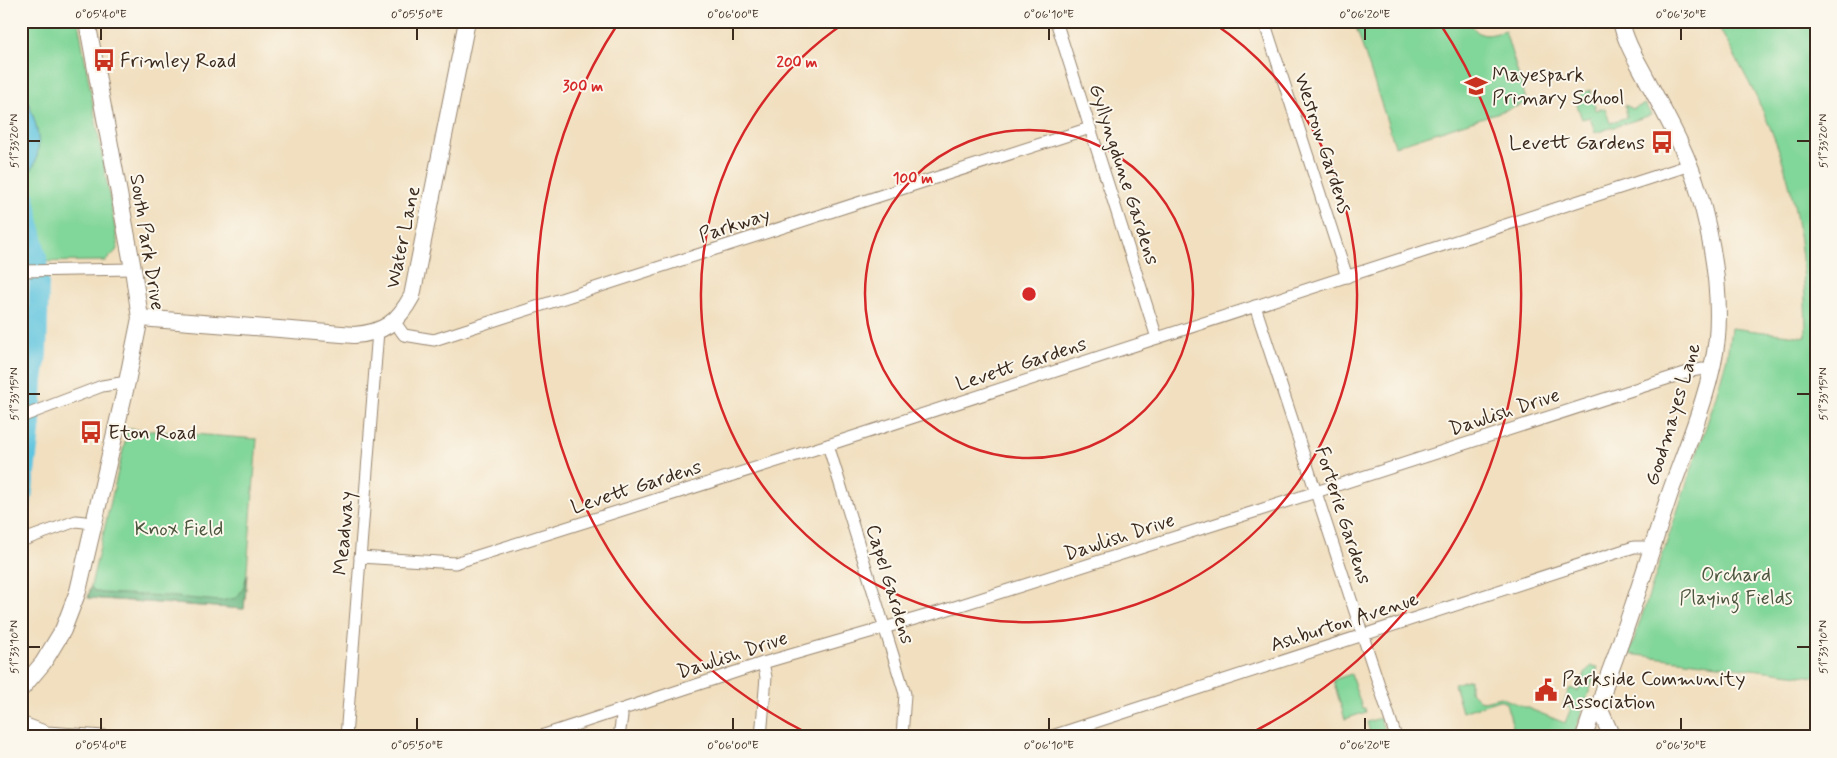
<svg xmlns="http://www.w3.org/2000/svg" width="1837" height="758" font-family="Mynerve,sans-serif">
<rect width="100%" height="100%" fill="#fbf7ec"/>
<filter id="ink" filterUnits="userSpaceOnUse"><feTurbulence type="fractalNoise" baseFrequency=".02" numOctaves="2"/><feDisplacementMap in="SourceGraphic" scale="10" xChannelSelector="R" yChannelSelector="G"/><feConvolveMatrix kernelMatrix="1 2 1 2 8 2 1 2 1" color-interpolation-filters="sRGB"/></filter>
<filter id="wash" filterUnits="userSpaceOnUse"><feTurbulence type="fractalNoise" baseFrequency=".0096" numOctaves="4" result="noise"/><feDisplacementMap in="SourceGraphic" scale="20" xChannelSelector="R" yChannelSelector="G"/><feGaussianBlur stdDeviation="1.12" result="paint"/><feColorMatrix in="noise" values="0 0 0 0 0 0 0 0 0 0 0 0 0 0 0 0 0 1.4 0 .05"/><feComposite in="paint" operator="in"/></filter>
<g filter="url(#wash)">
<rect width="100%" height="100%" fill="#f1dfbf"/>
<g fill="#81d699" stroke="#5e805c">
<path d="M21 21H78L118 245 116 251 106 261 21 262Z"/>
<path d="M1374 21H1426L1428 28 1448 21H1469C1479 39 1487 36 1505 31L1527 103 1395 146 1356 27Z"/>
<path d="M1715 21H1816V677L1629 654 1714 403 1727 357 1731 328 1806 337C1805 271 1800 207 1777 145 1761 102 1738 61 1715 21Z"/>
<path d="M1590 90 1596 110 1605 108 1610 123 1627 117 1625 105 1633 109 1645 104 1651 115 1595 133 1590 117 1582 119C1577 105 1571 96 1590 90Z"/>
<path d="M128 429 257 439 244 609 88 598Z"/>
<path d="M1592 666 1598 667 1573 737H1516L1506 703 1499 700 1462 712 1454 684 1470 679V691L1479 700 1484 701 1500 697 1565 723 1571 708 1563 705 1570 688 1578 691 1586 671Z"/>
<path d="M1351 674 1362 708H1365L1366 712 1345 719 1333 680Z"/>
<path d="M1380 718 1386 736 1371 737 1367 722Z"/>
</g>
<path fill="#68b781" stroke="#527050" d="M247 575 244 609 88 598 91 587 95 591 102 593 166 596 220 601 236 598 243 589Z"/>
<path fill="#61c5df" stroke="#4e787e" d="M21 86C31 109 45 137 35 163 32 171 26 176 21 183Z"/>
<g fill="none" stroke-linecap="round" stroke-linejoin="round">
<path stroke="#61c5df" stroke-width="20" d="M21 507 31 423 33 380 37 354 39 284 37 259 22 183"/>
</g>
</g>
<g filter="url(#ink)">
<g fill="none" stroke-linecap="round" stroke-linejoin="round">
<defs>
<g id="street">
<path d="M1056 21 1157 338"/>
<path d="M1264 21 1347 277"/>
<path d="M21 271 133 269"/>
<path d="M1255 306 1396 737"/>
<path d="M394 321 404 335 434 340 1090 128"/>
<path d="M21 417 102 386 127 382"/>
<path d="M828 445 905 694 902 737"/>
<path d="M21 541 76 521 93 523"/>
<path d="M360 557 455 563 828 445 1690 165"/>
<path d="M21 722 47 732 118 737"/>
<path d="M346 737 378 331"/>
<path d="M538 737 763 663 939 612 1257 511 1691 371 1703 369 1711 371"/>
<path d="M619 737 622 716 620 710"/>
<path d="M761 737 766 677 763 663"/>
<path d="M1049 737 1634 547H1644L1651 549"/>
</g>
<g id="secondary">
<path d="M140 318 354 335C384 333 398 322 412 296L467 21"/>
<path d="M21 689 43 663 63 630 78 591 127 382 140 318 133 269 87 21"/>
<path d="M1599 708 1612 737"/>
<path d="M1584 737 1592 713 1599 708 1606 682C1630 620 1649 556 1670 493 1687 445 1712 388 1717 338 1721 289 1712 239 1699 193 1687 151 1665 114 1645 76 1636 59 1625 41 1621 21"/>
</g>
</defs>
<use href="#street" stroke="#96846e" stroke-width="13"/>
<use href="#secondary" stroke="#96846e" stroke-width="18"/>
<use href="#street" stroke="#fff" stroke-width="11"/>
<use href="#secondary" stroke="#fff" stroke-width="16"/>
</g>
</g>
<path fill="none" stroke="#3b2a1e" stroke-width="2" d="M101 28V40M417 28V40M733 28V40M1049 28V40M1365 28V40M1681 28V40M28 141H40M1797 141H1810M28 394H40M1797 394H1810M28 647H40M1797 647H1810M101 718V730M417 718V730M733 718V730M1049 718V730M1365 718V730M1681 718V730"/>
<g fill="none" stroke="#d62828" stroke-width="2.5">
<circle cx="1029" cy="294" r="164"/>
<path d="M1212 22A328 328 0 1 1 846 22"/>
<path d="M813 736A492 492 0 0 1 619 22M1439 22A492 492 0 0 1 1245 736"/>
</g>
<defs>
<symbol id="bus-bare" viewBox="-9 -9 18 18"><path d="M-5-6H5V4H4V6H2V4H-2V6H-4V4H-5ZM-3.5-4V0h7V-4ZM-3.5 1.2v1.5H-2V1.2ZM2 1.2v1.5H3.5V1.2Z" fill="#c8321e" stroke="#fbf7ec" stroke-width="2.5" paint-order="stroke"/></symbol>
<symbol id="school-bare" viewBox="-9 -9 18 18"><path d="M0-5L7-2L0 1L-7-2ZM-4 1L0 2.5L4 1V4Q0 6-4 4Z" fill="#c8321e" stroke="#fbf7ec" stroke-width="2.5" paint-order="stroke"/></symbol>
<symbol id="civic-bare" viewBox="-9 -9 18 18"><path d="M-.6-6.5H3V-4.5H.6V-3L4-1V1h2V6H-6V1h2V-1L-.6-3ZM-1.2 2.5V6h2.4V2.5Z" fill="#c8321e" stroke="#fbf7ec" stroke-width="2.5" paint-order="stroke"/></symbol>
</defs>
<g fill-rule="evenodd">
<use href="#bus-bare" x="88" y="44" width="32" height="32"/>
<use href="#school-bare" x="1460" y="70" width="32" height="32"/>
<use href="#bus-bare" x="1646" y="126" width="32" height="32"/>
<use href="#bus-bare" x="75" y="416" width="32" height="32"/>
<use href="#civic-bare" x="1530" y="674" width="32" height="32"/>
</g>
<g text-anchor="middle" stroke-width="4" stroke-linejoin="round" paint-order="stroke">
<g font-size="20" fill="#3b2a1e" stroke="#fbf7ec" text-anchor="start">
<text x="120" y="67">Frimley Road</text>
<text x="1492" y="81">Mayespark<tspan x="1492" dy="23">Primary School</tspan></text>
<text x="1645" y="149" text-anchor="end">Levett Gardens</text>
<text x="108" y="439">Eton Road</text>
<text x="1562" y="685">Parkside Community<tspan x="1562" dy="23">Association</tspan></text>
</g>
<g font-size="20" fill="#3b2a1e" stroke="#fbf7ec">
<text transform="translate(1324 143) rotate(72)" y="7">Westrow Gardens</text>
<text transform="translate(1125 174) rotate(72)" y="7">Gyllyngdune Gardens</text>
<text transform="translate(734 224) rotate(-18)" y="7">Parkway</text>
<text transform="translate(402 237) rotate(-78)" y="7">Water Lane</text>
<text transform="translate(148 242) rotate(81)" y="7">South Park Drive</text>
<text transform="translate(1021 363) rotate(-18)" y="7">Levett Gardens</text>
<text transform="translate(1504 411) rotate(-18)" y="7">Dawlish Drive</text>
<text transform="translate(1672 414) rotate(-73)" y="7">Goodmayes Lane</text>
<text transform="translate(636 486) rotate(-18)" y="7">Levett Gardens</text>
<text transform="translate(1344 515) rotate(72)" y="7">Forterie Gardens</text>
<text transform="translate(343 533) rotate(-85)" y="7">Meadway</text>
<text transform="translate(1119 536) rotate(-18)" y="7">Dawlish Drive</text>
<text transform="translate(891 584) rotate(73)" y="7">Capel Gardens</text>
<text transform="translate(1344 621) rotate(-18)" y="7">Ashburton Avenue</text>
<text transform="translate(732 654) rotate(-18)" y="7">Dawlish Drive</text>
</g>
<g font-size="20" fill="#4c553d" stroke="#fbf7ec">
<text x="179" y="535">Knox Field</text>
<text x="1736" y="581">Orchard<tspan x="1736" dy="23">Playing Fields</tspan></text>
</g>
</g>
<circle cx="1029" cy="294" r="8" fill="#d62828" stroke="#fbf7ec" stroke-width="2.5"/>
<g font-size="15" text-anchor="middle" font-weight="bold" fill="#d62828" stroke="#fbf7ec" stroke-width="4" stroke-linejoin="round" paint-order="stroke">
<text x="797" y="67">200 m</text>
<text x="583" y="91">300 m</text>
<text x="913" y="183">100 m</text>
</g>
<rect width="1837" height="758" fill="none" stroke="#fbf7ec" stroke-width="55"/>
<rect x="28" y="28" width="1782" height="702" fill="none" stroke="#3b2a1e" stroke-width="2"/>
<g font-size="12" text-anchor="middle" fill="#3b2a1e">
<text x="101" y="18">0°05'40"E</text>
<text x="417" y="18">0°05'50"E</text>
<text x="733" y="18">0°06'00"E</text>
<text x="1049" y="18">0°06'10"E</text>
<text x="1365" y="18">0°06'20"E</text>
<text x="1681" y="18">0°06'30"E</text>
<text transform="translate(14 141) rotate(-90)" y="4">51°33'20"N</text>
<text transform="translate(1823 141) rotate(-90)" y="4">51°33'20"N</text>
<text transform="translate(14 394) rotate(-90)" y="4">51°33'15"N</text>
<text transform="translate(1823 394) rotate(-90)" y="4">51°33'15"N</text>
<text transform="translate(14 647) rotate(-90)" y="4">51°33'10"N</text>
<text transform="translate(1823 647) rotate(-90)" y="4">51°33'10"N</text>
<text x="101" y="749">0°05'40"E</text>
<text x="417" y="749">0°05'50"E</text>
<text x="733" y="749">0°06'00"E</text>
<text x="1049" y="749">0°06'10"E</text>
<text x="1365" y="749">0°06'20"E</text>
<text x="1681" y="749">0°06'30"E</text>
</g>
</svg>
